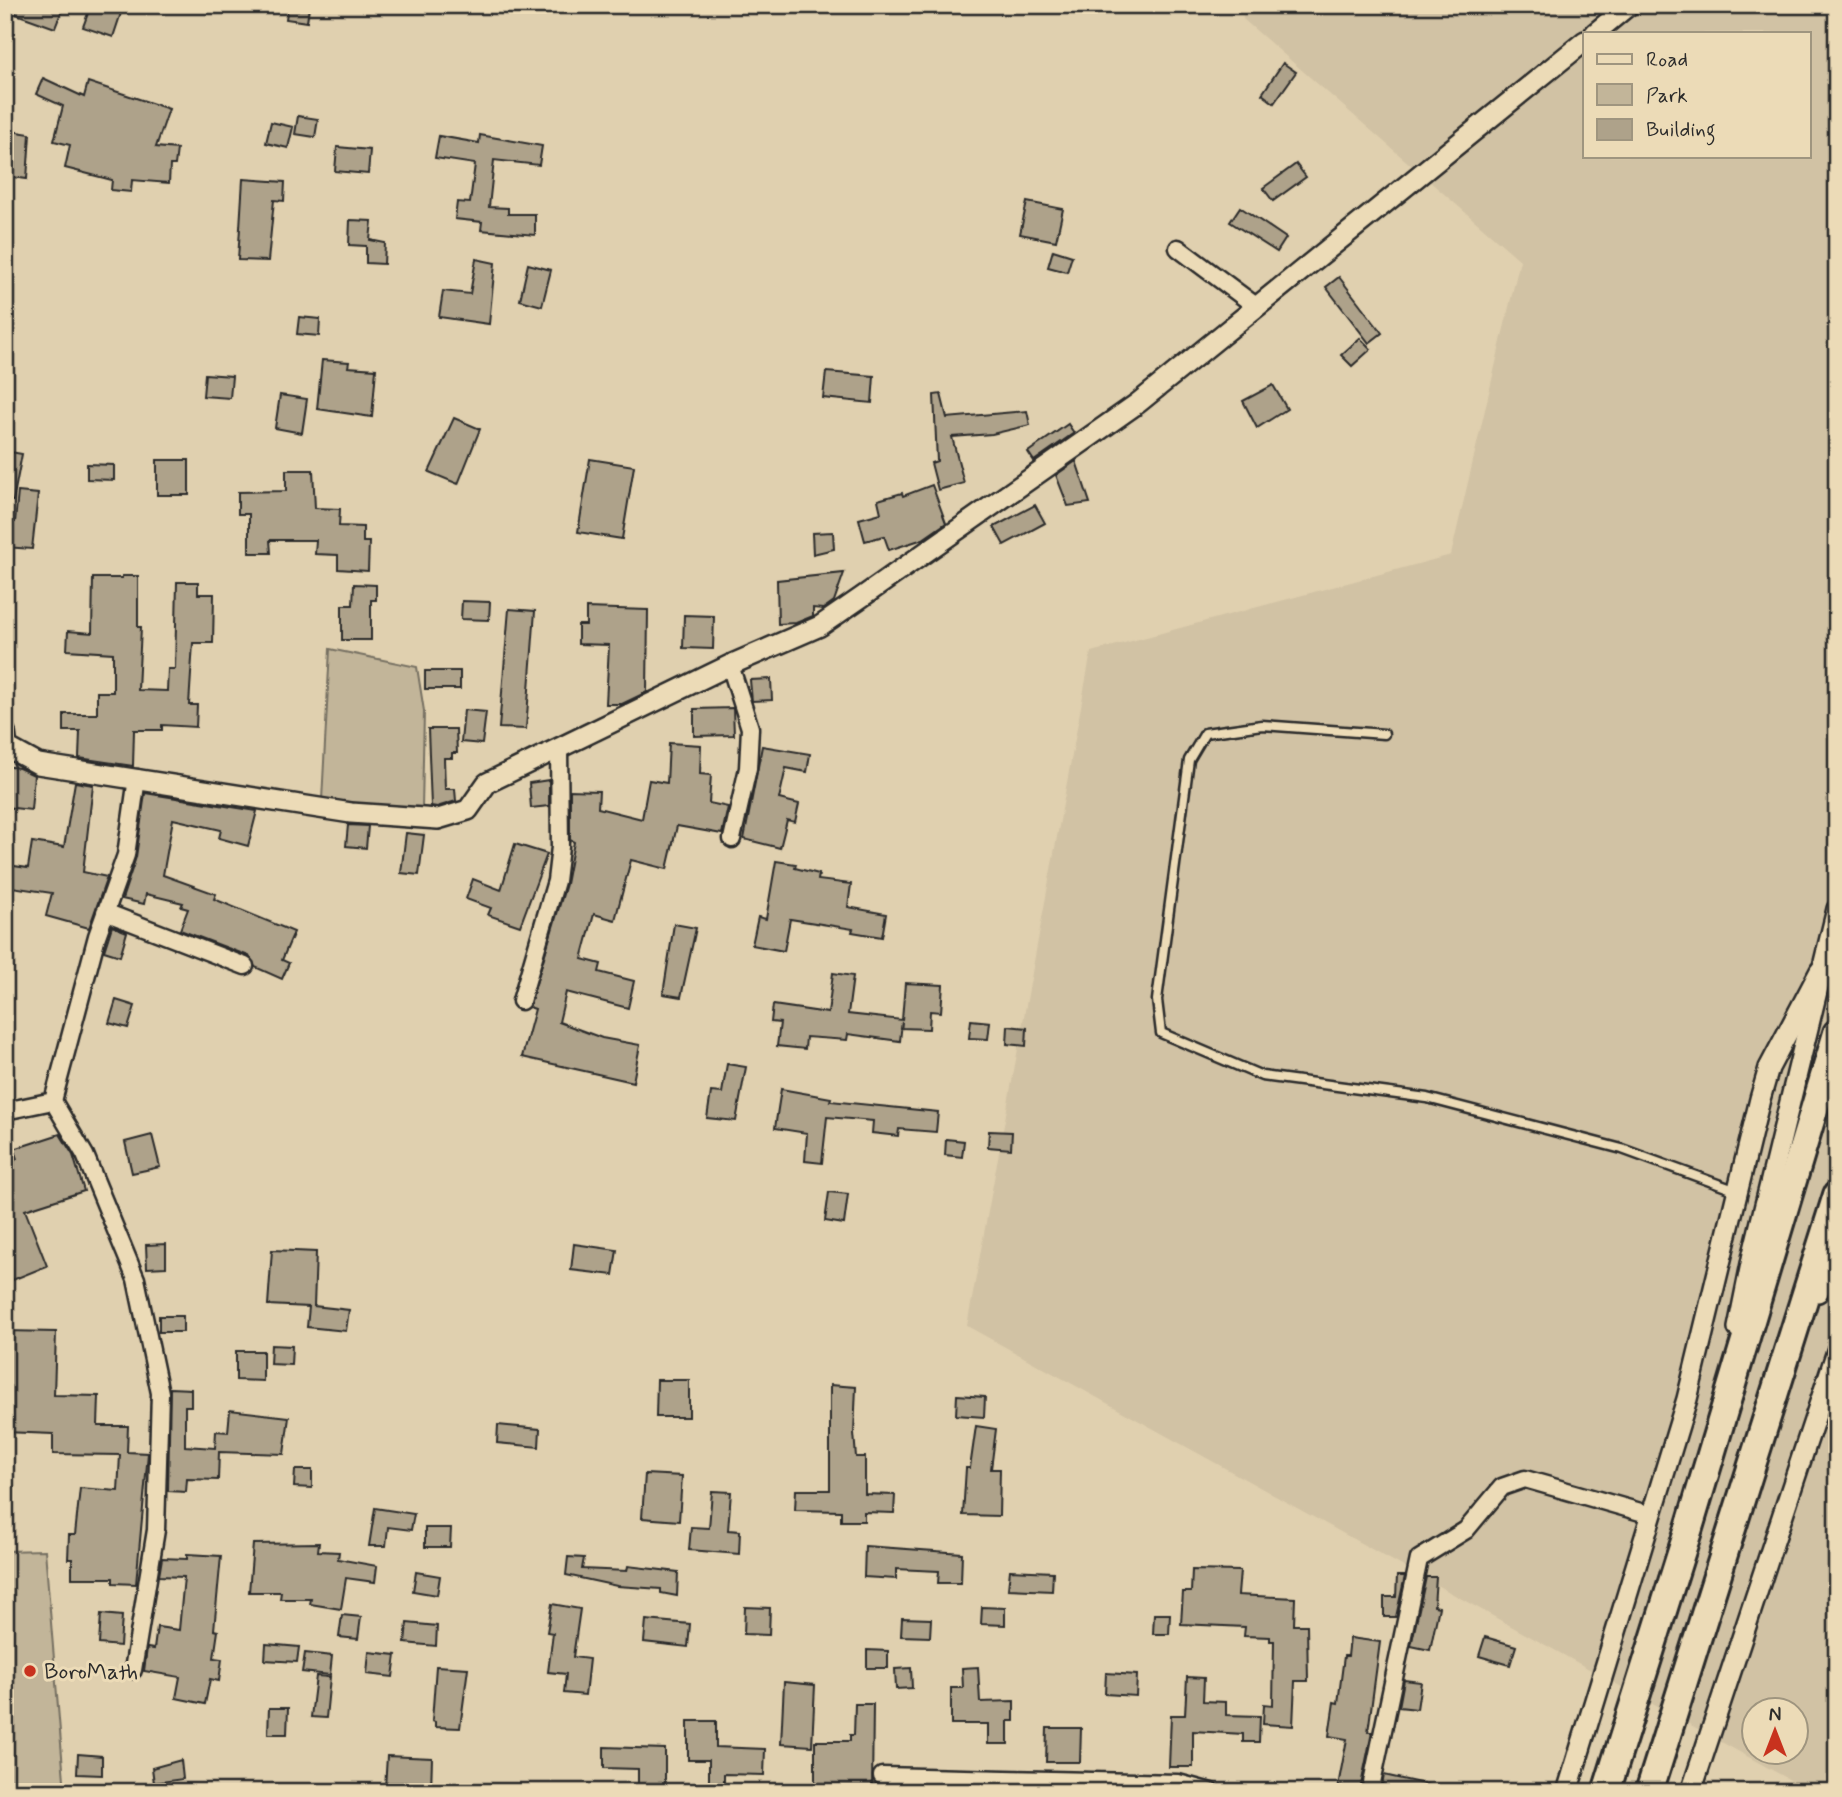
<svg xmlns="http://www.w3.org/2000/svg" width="1842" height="1797" font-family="Mynerve,sans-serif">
<rect width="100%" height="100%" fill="#e0d0af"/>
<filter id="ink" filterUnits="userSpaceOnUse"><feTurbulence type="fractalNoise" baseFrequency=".0143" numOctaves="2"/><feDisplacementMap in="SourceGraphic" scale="14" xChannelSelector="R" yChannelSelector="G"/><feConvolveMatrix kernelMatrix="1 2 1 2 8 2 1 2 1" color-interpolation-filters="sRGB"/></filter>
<g filter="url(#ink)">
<path fill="#d1c2a4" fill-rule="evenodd" d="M1242 5H1837V1792H1812L967 1326 1091 652 1451 555 1520 260 1243 19ZM1585 33H1809V156H1585ZM1755 1710H1797V1752H1755Z"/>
<g fill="#c2b599" stroke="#767062" stroke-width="2">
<path d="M330 649 417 667 424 711 422 809 322 800Z"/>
<path d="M45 1550 65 1792H5V1551Z"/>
</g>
<g fill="#aea28a" stroke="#2b2b2b" stroke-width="2">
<path d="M5 5H49L62 10 55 28 5 10Z"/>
<path d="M91 5 121 13 113 37 83 27Z"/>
<path d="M288 5 309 7 307 22 286 19Z"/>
<path d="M1283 63 1296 72 1274 103 1262 94Z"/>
<path d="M43 78 84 97 88 82 169 109 156 147 177 149 175 165H170L169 183 132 180 131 192 111 190 112 180 65 168 70 145 54 141 63 106 36 94Z"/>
<path d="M298 116 318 119 315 137 295 134Z"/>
<path d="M271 122 293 127 288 148 266 143Z"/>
<path d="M5 130 30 134 27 179 5 176Z"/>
<path d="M480 135 542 146 539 165 494 160 489 207 508 208V214H535V235L481 230 482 222 455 219 457 202 470 203 475 164 435 158 439 136 479 143Z"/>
<path d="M337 147 370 150 368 174 335 171Z"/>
<path d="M1296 164 1306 177 1273 201 1263 188Z"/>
<path d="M243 179 285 182 284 201 274 200 268 261 238 260Z"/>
<path d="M1027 202 1063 209 1056 241 1020 234Z"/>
<path d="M1240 207 1286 238 1277 252 1230 222Z"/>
<path d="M350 220 372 221 370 240 385 243 384 264 366 263V246L349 245Z"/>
<path d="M1053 250 1072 256 1067 272 1048 267Z"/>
<path d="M476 259 495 263 489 324 439 317 443 291 470 294Z"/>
<path d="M528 264 551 270 542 306 520 300Z"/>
<path d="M1339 277 1382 333 1369 343 1326 287Z"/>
<path d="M299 317 320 319 319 336 297 334Z"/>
<path d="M1360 338 1371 349 1352 366 1341 355Z"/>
<path d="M322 360 349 362 348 367 376 369 372 417 317 409Z"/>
<path d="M826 372 874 376 872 403 823 398Z"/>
<path d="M205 374 232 376 230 398 203 396Z"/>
<path d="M1273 385 1287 409 1257 428 1243 401Z"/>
<path d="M941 394 947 418 1027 411 1030 425 992 434 952 437 964 483 938 490 931 463 937 461 934 395Z"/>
<path d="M280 395 307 399 302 433 275 428Z"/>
<path d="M454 418 480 429 458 484 429 472Z"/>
<path d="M1068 424 1074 433 1034 461 1028 452Z"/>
<path d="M5 451 22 454 13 501H5Z"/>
<path d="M590 459 634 466 622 539 578 532Z"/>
<rect x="157" y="460" width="32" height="35"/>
<path d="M1076 461 1090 503 1068 506 1056 475Z"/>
<path d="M87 464 114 465V480L87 479Z"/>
<path d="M286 470H313L315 508 340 509 339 526 363 527V542H369L368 571 338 569V555L315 554 316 540H270L271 553H249V514H238V492L286 491Z"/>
<path d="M932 485 946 523 923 539 889 550 884 536 865 541 859 519 881 513 878 500 902 493 903 496Z"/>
<path d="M18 492 38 494 32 549 5 547V522H15Z"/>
<path d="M1035 505 1045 523 1004 545 994 527Z"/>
<path d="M833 532 834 549 813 554 812 533Z"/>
<path d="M844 573 834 601 823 609 813 608V616L796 623 778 624 777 580Z"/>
<path d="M122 576H138V627H141L138 690 167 691 168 669H175L177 582H198V594H214L213 643H193L189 705H197L196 727 162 725V730H134L133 766 79 758 80 731H64V714H97V692H113V653L67 650 68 631 92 633 93 578H122Z"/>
<path d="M354 584 376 585V600H371V640H342V605H353Z"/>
<path d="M462 601 490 602 489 620 461 619Z"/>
<path d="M586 608 648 610 647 692 622 704H606L609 645 578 644V625H586Z"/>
<path d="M509 609 535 611 526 729 499 728Z"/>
<path d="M684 615 714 616 713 649 683 648Z"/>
<rect x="425" y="671" width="35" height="18"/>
<path d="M771 679 772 700 752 701 750 680Z"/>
<path d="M733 708 734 735 694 736V709Z"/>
<path d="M464 710 486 712 482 744 461 742Z"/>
<path d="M428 729H456L457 753H452V758H444L445 789H455L456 801 437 807 431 806Z"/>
<path d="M669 743 701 745 700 774 711 775 709 803 728 807 722 834 677 826 667 869 631 860 615 920 594 914 582 959 601 964 599 972 634 981 628 1008 566 992 559 1022 602 1038 640 1045 633 1082 522 1057 535 1009 529 1007 566 884 574 842 570 840V790L599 791 598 808 642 819 649 780 667 783Z"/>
<path d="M762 746 810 754 807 772 786 768 779 799 799 804 795 822 787 820 780 848 744 839Z"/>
<path d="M5 766 19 768 34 775 31 810 5 807Z"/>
<path d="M549 780V806L531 808 529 783Z"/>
<path d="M75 782 93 785 83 872 107 877 89 928 46 916 52 893 5 886 7 865 28 868 32 842 64 847Z"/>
<path d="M145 793 257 811 248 846 219 838 221 830 173 819 163 875 216 894 214 899 294 932 282 960 289 963 282 979 255 967 249 956 180 930 188 909 181 907 183 903 146 894 144 904 122 899 136 857Z"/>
<path d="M348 825 368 826 366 848 346 846Z"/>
<path d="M406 833 424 835 419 875 401 873Z"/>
<path d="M515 844 547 854 520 926 488 915 491 908 466 899 473 879 501 890Z"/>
<path d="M776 861 796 864 795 868 819 874 818 880 851 884 848 907 886 914 882 937 852 932 853 929 790 919 784 951 752 945 758 917 766 919Z"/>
<path d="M674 924 696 928 681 997 663 994Z"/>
<path d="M112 926 127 932 120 956 104 951Z"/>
<path d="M833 973 853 976 848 1014 902 1020 905 983 943 985 941 1012 930 1011 929 1029 901 1028 902 1022 900 1041 848 1034 847 1040 806 1037 805 1049 777 1046 780 1023 771 1022 773 1005 828 1013Z"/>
<path d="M116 1000 135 1006 128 1028 109 1023Z"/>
<path d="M971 1020 990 1022 988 1039 969 1038Z"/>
<path d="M1008 1026 1027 1028 1026 1046 1007 1044Z"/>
<path d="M727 1064 746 1067 736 1121 707 1118 711 1092 722 1093Z"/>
<path d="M781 1089 831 1098 830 1101 938 1112 936 1132 899 1129 898 1136 872 1133 873 1121 827 1117 822 1163 805 1161 807 1133 775 1128Z"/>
<path d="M989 1131 1012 1132 1011 1149 988 1147Z"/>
<path d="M60 1134 73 1155 84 1191 25 1210 47 1266 5 1283V1165L17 1159 14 1149Z"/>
<path d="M152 1135 160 1167 132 1173 125 1142Z"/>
<path d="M946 1139 964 1141 962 1157 945 1155Z"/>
<path d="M829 1192 848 1194 844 1224 825 1221Z"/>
<path d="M166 1244V1267L147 1268 146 1245Z"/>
<path d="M574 1244 617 1250 613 1275 571 1270Z"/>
<path d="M272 1250 316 1252 314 1306 349 1310 346 1331 307 1327 309 1307 268 1305Z"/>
<rect x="159" y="1316" width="24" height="16"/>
<path d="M5 1331 56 1332 54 1395 99 1396 98 1426H128L127 1452 148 1453 136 1584 113 1583V1578H72V1559H68L69 1535H75L80 1488 118 1491 120 1455 53 1454V1434L5 1432Z"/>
<path d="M271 1345 292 1346 291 1365 270 1364Z"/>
<path d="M236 1351H263V1381L236 1380Z"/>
<path d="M657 1380H689V1417H656Z"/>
<path d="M830 1385 856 1387 854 1433 856 1457H865V1494L895 1495 894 1513 864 1512V1521H841V1511L795 1510 796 1490H830Z"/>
<path d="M170 1388 191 1389V1406H185V1446L215 1448 216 1431 228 1432 230 1410 289 1417 284 1454 219 1452 218 1480 187 1479 186 1492 168 1491Z"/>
<path d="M957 1395 985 1397 984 1417 956 1415Z"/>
<path d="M498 1425 540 1429 539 1447 497 1443Z"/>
<path d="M976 1426 996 1429 991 1469H1000L999 1516 963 1515 966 1468H970Z"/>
<path d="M295 1470H312V1488L294 1487Z"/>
<path d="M645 1474 682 1476 679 1521 642 1518Z"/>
<path d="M712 1491 731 1492 728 1530 740 1531 739 1554 689 1550 691 1527 709 1528Z"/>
<path d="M375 1508 414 1514 411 1530 388 1527 386 1546H369Z"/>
<path d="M425 1528H451L450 1547H425Z"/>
<path d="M319 1543 318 1551 339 1552 338 1559 377 1566 375 1582 346 1578 341 1609 310 1604 311 1599H280L281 1592H249L253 1544Z"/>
<path d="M865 1546 962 1553 961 1583H938L939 1571 896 1569V1579L864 1577Z"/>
<path d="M187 1554 221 1556 214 1630 218 1631 214 1658 222 1659 219 1681 210 1679 205 1704 176 1698 180 1677 144 1671 147 1648 154 1649 157 1627 179 1630 184 1577 159 1576 162 1558 187 1559Z"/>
<path d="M568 1557 584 1558 582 1569 627 1571 628 1566 678 1572 677 1596 661 1593V1589L617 1586 566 1575Z"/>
<path d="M1010 1570 1053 1572 1052 1591 1008 1589Z"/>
<path d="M1192 1570 1240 1571 1238 1595 1295 1598 1294 1625H1307L1308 1681H1295L1293 1726 1263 1724 1264 1704 1273 1705 1274 1641H1270V1637L1244 1636 1245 1627 1181 1624 1183 1592H1191Z"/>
<path d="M416 1572 440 1576 437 1595 413 1591Z"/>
<path d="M1397 1576H1405L1396 1617H1384V1597H1396Z"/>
<path d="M1426 1577H1436L1434 1606 1439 1607 1430 1650 1411 1646Z"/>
<path d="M552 1604 580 1609 573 1657 589 1659 585 1695 564 1693 566 1674 548 1672 553 1633 547 1632Z"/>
<path d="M745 1607 770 1608 769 1635 744 1634Z"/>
<path d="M982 1607 1005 1608V1625L981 1624Z"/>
<path d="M101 1614 122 1616 120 1646 99 1644Z"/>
<path d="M1154 1614H1170L1169 1634H1153Z"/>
<path d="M342 1615 361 1617 358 1639 339 1637Z"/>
<path d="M902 1618 931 1619 930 1637 901 1636Z"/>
<path d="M646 1620 690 1624 688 1647 644 1642Z"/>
<path d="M407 1623 437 1626 436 1646 405 1643Z"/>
<path d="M1485 1637 1516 1646 1510 1665 1479 1656Z"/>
<path d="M1350 1638 1380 1642 1368 1732H1372L1360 1790 1338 1786 1347 1739 1329 1736 1334 1702 1338 1703 1344 1656H1348Z"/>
<path d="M266 1644 299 1647 297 1662 265 1660Z"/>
<path d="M867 1650 888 1651V1668H867Z"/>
<path d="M369 1652 396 1655 393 1677 367 1674Z"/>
<path d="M305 1653 332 1656 330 1675 302 1672Z"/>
<path d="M436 1666 468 1668 460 1728 435 1727V1722L432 1721Z"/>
<path d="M978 1667 980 1702 1014 1701V1721H1008V1744H988V1724H951V1688H963L962 1668Z"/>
<path d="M911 1668 912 1688 896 1689 895 1669Z"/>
<path d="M1106 1673 1137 1675 1136 1696 1105 1694Z"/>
<path d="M316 1676 330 1677 326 1718 311 1717Z"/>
<path d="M1187 1677 1204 1678 1203 1701 1226 1702V1715L1260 1716 1259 1742H1243V1734L1193 1731V1767H1169L1171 1715H1185Z"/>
<path d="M1404 1680 1421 1682 1417 1709 1399 1707Z"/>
<path d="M784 1682 815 1685 812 1746 781 1744Z"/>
<path d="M855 1704H873L872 1792H815V1741H850V1735H854Z"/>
<path d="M269 1708H288L287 1734H268Z"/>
<path d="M688 1721H716V1747L765 1749 764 1775 724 1774V1788H709V1760H688Z"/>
<path d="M1047 1728H1081L1080 1762H1046Z"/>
<path d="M604 1747 665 1749V1792H638V1769L604 1768Z"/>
<path d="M78 1754 102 1756V1775L77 1774Z"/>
<path d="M387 1756 432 1758 431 1790 385 1788Z"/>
<path d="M181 1760 183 1779 154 1783 152 1768Z"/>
<path d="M1384 1775 1429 1785 1428 1792H1381Z"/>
</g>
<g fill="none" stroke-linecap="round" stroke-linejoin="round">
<defs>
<path id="service" d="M1384 734 1262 725 1205 733 1189 760 1157 1000 1161 1033 1262 1076 1427 1098 1622 1149 1737 1191"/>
<g id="minor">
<path d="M1178 248 1257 307"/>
<path d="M730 665 750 728 748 768 732 839"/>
<path d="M105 912 245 966"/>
<path d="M521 1001 556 881 560 847 559 747"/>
<path d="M53 1101 85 1155 136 1279 160 1393 156 1530 133 1670"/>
<path d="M5 1111 53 1101 97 936 126 855 137 778"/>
<path d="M882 1776 1178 1783 1211 1792"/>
<path d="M1370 1792 1419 1559 1466 1530 1502 1487 1525 1479 1651 1515"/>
</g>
<g id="tertiary">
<path d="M1595 33 1629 5"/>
<path d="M5 732 7 747 38 764 351 813 438 819 468 810 487 783 730 665 820 626 862 597 1138 403 1585 41"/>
<path d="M1818 1292 1837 1248"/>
<path d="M1738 1328 1753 1254 1837 909"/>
<path d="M1567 1792 1687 1399 1760 1099 1769 1068 1820 971"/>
<path d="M1691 1792 1837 1351"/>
</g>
<g id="trunk">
<path d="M1606 1792 1689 1528 1837 1033"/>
<path d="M1649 1792 1837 1195"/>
</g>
</defs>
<use href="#service" stroke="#2b2b2b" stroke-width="13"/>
<use href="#minor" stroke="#2b2b2b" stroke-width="21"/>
<use href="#tertiary" stroke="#2b2b2b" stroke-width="24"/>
<use href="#trunk" stroke="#2b2b2b" stroke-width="32"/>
<use href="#service" stroke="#ecdbb7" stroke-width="8"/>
<use href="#minor" stroke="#ecdbb7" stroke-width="16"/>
<use href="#tertiary" stroke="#ecdbb7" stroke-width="19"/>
<use href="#trunk" stroke="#ecdbb7" stroke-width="26"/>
</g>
</g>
<circle fill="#c8321e" stroke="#ecdbb7" stroke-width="2.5" cx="30" cy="1671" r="7"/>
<g text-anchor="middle" stroke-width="6" stroke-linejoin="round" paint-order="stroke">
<g font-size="23" fill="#2b2b2b" stroke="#ecdbb7" text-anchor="start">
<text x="44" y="1679">BoroMath</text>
</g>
</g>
<rect width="1842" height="1797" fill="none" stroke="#ecdbb7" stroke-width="28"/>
<rect x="14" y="14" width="1814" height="1769" fill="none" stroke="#2b2b2b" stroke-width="2.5" filter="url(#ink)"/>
<rect x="1583" y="32" width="228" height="126" fill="#ecdbb7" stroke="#9f957f" stroke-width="2"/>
<rect x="1597" y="54" width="35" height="10" fill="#ecdbb7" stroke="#9f957f" stroke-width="2"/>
<text x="1646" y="66" font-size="21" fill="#2b2b2b">Road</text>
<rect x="1597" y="84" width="35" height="21" fill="#c2b599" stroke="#9f957f" stroke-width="2"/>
<text x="1646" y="102" font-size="21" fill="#2b2b2b">Park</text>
<rect x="1597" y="119" width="35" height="21" fill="#aea28a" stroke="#9f957f" stroke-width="2"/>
<text x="1646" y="136" font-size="21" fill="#2b2b2b">Building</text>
<g transform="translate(1775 1731)"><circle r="33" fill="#ecdbb7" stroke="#9f957f" stroke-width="2"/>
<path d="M0-5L12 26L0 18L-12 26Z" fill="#c8321e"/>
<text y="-10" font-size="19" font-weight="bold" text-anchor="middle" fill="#2b2b2b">N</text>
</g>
</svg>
